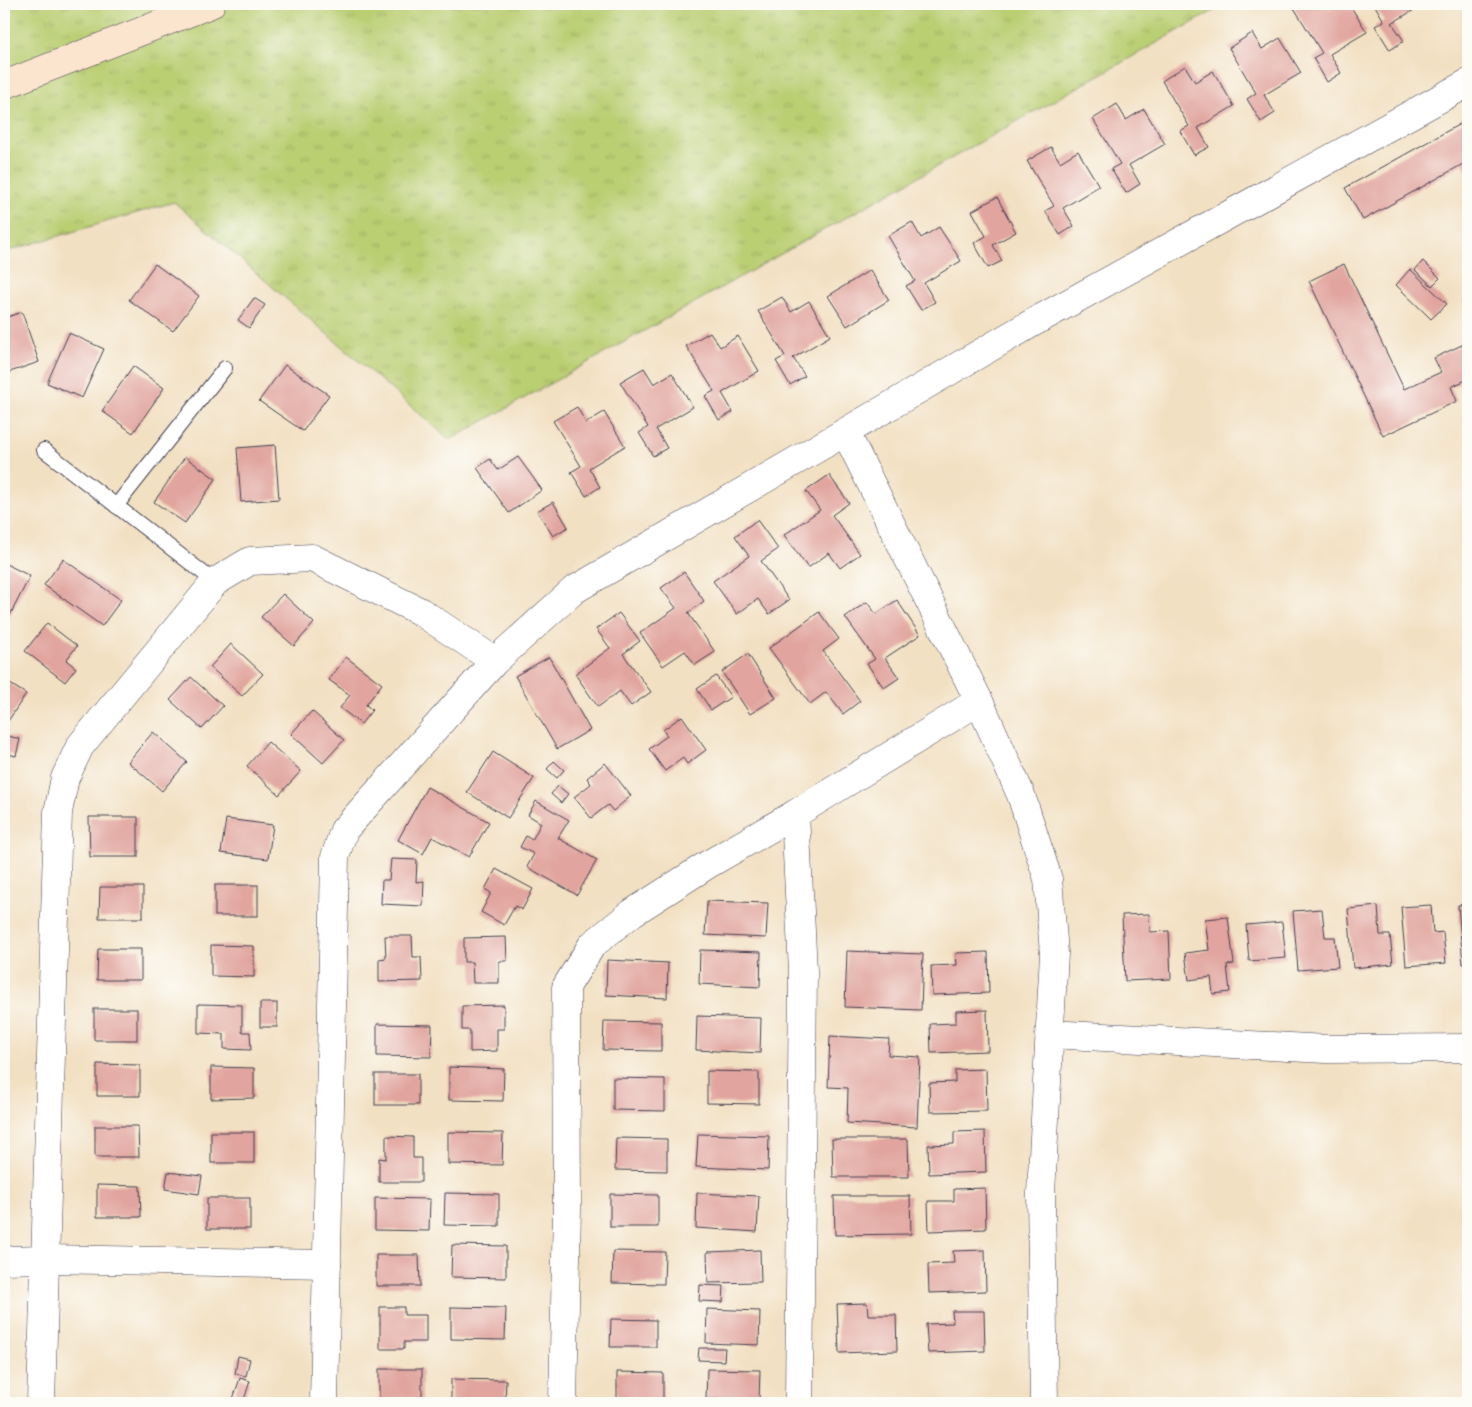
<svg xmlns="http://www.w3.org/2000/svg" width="1472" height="1407" font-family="'Libre Caslon Text',serif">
<defs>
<pattern id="grass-tufts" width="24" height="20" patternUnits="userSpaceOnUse" patternTransform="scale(1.25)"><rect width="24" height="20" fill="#bace72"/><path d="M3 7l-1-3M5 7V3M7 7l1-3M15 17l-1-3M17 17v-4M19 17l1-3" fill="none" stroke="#a0b164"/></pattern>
</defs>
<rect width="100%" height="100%" fill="#fdfcf7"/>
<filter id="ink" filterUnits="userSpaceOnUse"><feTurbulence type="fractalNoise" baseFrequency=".02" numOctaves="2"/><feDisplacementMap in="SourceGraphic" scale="10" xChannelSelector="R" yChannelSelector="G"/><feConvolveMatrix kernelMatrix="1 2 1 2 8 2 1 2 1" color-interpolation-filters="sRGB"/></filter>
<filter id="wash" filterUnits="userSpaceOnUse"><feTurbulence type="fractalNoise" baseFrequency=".0096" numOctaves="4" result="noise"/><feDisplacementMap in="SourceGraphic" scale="20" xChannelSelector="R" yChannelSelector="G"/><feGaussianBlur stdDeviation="1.12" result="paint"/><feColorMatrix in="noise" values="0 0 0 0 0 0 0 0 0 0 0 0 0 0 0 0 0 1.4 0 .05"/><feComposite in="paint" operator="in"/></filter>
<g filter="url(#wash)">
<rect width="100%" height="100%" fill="#f2e0c2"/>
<path fill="url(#grass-tufts)" stroke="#6e7856" d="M4 4H1226L450 440 174 202 4 252Z"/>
<g id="blocks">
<g fill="#e1a49e">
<path d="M1301 4H1325L1328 9 1336 4H1349L1367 32 1330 54 1341 73 1327 82 1313 58 1322 53 1294 8Z"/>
<path d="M1374 4H1424L1392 23 1404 41 1390 50 1375 26 1384 21Z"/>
<path d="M1252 33 1262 49 1280 38 1301 73 1264 95 1275 113 1261 122 1247 99 1256 93 1229 48Z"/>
<path d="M1185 66 1195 82 1213 71 1234 106 1198 128 1209 147 1194 155 1180 131 1189 126 1162 81Z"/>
<path d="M1117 104 1126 120 1144 109 1165 144 1129 165 1140 184 1126 193 1111 169 1120 164 1093 119Z"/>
<path d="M1467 120 1468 123V173L1463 164 1363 220 1345 188Z"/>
<path d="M1051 147 1060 162 1078 151 1099 186 1063 208 1074 226 1060 235 1045 211 1054 206 1027 161Z"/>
<path d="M997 197 1016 232 993 245 1002 261 988 268 974 243 986 236 972 211Z"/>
<path d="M912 222 921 238 939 227 961 261 924 283 935 302 921 310 906 286 915 281 888 236Z"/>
<path d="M1423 261 1440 278 1432 286 1415 270Z"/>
<path d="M155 264 199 296 173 331 129 300Z"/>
<path d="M1344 264 1404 389 1441 372 1434 358 1466 343 1468 348V379L1451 387 1457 401 1383 436 1309 281Z"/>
<path d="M1410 269 1447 304 1431 319 1396 285Z"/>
<path d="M870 270 889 300 847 326 828 296Z"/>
<path d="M782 297 791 312 809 301 830 336 793 358 805 376 790 385 776 361 785 356 758 311Z"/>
<path d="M1468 297V310L1463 300Z"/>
<path d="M254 298 265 305 249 328 238 320Z"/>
<path d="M22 312 39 362 4 374V318Z"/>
<path d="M710 332 720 347 738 336 759 371 722 393 733 412 719 420 705 396 714 391 686 346Z"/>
<path d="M69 333 104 349 82 398 47 383Z"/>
<path d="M285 365 329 395 303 431 259 401Z"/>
<path d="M133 366 164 388 133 433 102 411Z"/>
<path d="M644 368 654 384 672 373 693 407 656 429 667 448 653 456 639 433 648 427 620 382Z"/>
<path d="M577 407 586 423 604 412 625 446 589 468 600 487 586 496 571 472 581 466 553 421Z"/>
<path d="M275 445 279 499 241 502 237 448Z"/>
<path d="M185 457 216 479 185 523 154 502Z"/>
<path d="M518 457 542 490 509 513 477 468 490 459 498 470Z"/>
<path d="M829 475 849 503 832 515 860 554 840 568 829 553 808 568 784 535 820 510 806 491Z"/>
<path d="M553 502 568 527 553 536 537 511Z"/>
<path d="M757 520 778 549 761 561 789 600 769 614 758 599 737 614 713 581 749 556 735 536Z"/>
<path d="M63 559 121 600 102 626 44 585Z"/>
<path d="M4 563 30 576 6 623 4 622Z"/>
<path d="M684 572 704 601 688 613 715 652 695 665 685 651 663 666 640 633 676 608 661 588Z"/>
<path d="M283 594 314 623 294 646 261 617Z"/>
<path d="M897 600 920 635 885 658 899 678 884 688 867 664 875 659 845 617 867 602 876 614Z"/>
<path d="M819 612 839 639 823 651 860 701 843 714 826 692 810 704 769 648Z"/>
<path d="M619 613 640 641 623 654 651 692 631 706 620 691 598 707 575 674 610 648 596 629Z"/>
<path d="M47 623 77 646 66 660 76 668 65 682 25 651Z"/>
<path d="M231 644 263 674 242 696 210 667Z"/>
<path d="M748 654 776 698 750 714 722 672Z"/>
<path d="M346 657 382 684 366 705 372 710 361 724 340 708 350 695 329 680Z"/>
<path d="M549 657 590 730 557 749 515 676Z"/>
<path d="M716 676 731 697 711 710 697 689Z"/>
<path d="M191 677 223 706 202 729 170 700Z"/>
<path d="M4 680 26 694 8 721 4 718Z"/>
<path d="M312 711 344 740 323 763 291 734Z"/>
<path d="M682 716 706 750 687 764 683 758 665 771 649 749 667 736 663 730Z"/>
<path d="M153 732 187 762 162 791 128 762Z"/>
<path d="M4 735 20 739 16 756 4 753Z"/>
<path d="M268 742 301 771 279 795 247 766Z"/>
<path d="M493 752 534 778 508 818 467 792Z"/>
<path d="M554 761 564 770 557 778 547 769Z"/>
<path d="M605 763 631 796 613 811 608 805 591 818 574 797 591 784 587 778Z"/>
<path d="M558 786 568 794 561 803 551 794Z"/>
<path d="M427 787 489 822 469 857 432 837 423 854 398 840Z"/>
<path d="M536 801 569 820 558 838 597 860 577 895 527 867 534 854 520 847 526 836 532 840 541 823 528 815Z"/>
<path d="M89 817H138V857H90Z"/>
<path d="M226 819 273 825 268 859 221 853Z"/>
<path d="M391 859 417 860 416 882 424 881 423 906 381 904 382 880H389Z"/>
<path d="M496 869 533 889 522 910 515 906 504 925 481 912 491 893 485 889Z"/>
<rect x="215" y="885" width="43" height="31"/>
<path d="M100 887H143V918H99Z"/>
<path d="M707 901 768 903 766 938 705 935Z"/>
<path d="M1468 904V963L1463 964 1458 905Z"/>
<path d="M1431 905 1433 933 1443 932 1446 963 1406 966 1401 907Z"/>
<path d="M1378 906 1380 935H1390L1393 964 1353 968 1348 909Z"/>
<path d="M1322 909 1325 937H1335L1338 967 1298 970 1293 911Z"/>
<path d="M1149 914 1150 932 1169 931 1171 979 1125 981 1122 915Z"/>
<path d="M1228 917 1234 964 1227 965 1230 992 1213 994 1211 977 1189 980 1185 953 1209 950 1205 919Z"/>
<path d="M1282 922 1286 958 1249 961 1246 925Z"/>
<path d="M385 936H412L413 957H421L422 981 379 982V959L386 958Z"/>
<path d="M506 937 507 961H499V983H473L472 962H464V938Z"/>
<path d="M211 945 254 946V977L211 976Z"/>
<path d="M98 949H141V980H97Z"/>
<path d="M700 950 761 952 760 987 699 984Z"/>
<path d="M847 951 923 954 921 1010 845 1007Z"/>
<path d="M988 952 989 993 932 995 931 966 957 965 956 953Z"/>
<path d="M607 960 668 963 667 998 606 995Z"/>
<rect x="260" y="1003" width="17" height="24"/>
<path d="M198 1004 242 1005V1032H250L251 1050 224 1049V1034L198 1033Z"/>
<path d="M504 1005V1029H497V1051L470 1052V1030H462V1006Z"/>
<rect x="94" y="1009" width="43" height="31"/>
<path d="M987 1010 988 1051 931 1053 930 1024 956 1023V1011Z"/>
<path d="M697 1016 761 1018 760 1053 696 1050Z"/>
<path d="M604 1021 661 1022V1051L603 1050Z"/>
<path d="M377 1024 432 1025 431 1057 377 1056Z"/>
<path d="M830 1036 889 1039 888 1055 920 1057 917 1127 847 1123 848 1088 828 1087Z"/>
<path d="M97 1064 140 1065V1096H97Z"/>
<path d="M211 1067 254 1068V1098L211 1099Z"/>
<path d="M449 1067 504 1069 503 1101 449 1100Z"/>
<path d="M986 1069 987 1111 930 1112 929 1083 955 1082V1070Z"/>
<path d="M707 1071 759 1072V1104L707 1103Z"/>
<rect x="375" y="1074" width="43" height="31"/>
<path d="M613 1078 665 1079V1111L613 1110Z"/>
<path d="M95 1126H138L139 1157H95Z"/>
<path d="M985 1131 986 1172 929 1174 928 1145 954 1144V1132Z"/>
<rect x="211" y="1132" width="43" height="31"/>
<path d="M448 1132 503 1133 502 1165 448 1164Z"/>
<path d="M698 1134 769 1136 768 1170 696 1167Z"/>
<path d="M386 1136 413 1137V1158H421V1182H379V1158L386 1159Z"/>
<path d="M616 1138 667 1139V1171L615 1170Z"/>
<path d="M832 1139H908L909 1177H833Z"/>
<path d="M168 1172 202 1176 199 1194 165 1189Z"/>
<path d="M97 1185 140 1186 141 1217H97Z"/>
<path d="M985 1188 986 1229 929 1231 928 1201H954V1189Z"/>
<path d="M445 1193 499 1194V1226L444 1225Z"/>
<path d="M697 1193 759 1196 757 1232 696 1228Z"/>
<path d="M610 1194 658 1195V1227H610Z"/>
<path d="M834 1196H910L911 1234 835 1235Z"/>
<rect x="207" y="1198" width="43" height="31"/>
<path d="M375 1198 430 1199 429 1231 375 1230Z"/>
<path d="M452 1245 506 1246V1278L451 1277Z"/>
<path d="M760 1250 761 1282 708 1283 707 1252Z"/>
<path d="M985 1250 986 1291 929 1293 928 1264 954 1263 953 1251Z"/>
<path d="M613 1251 665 1252 664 1284 612 1283Z"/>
<path d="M376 1255H419L420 1286H376Z"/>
<path d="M700 1285 724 1286 723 1302 699 1301Z"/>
<path d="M867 1303 868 1315H896L897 1351 839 1353 837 1304Z"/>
<path d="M380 1307H404V1315H426V1342H404V1349H380Z"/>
<path d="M451 1307 506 1308 505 1340 451 1339Z"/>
<path d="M707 1309 760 1311 759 1345 706 1343Z"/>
<path d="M952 1311H984L985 1351 928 1353 926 1324 953 1323Z"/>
<path d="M611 1319 656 1320V1347H610Z"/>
<path d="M699 1348H725L724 1361 698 1360Z"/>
<path d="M238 1356 250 1359 246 1376 235 1374Z"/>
<rect x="379" y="1369" width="43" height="31"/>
<path d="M707 1369 760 1370 759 1400 706 1399Z"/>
<path d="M617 1372 663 1373V1401L617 1400Z"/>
<path d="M240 1378 250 1381 243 1403 233 1399Z"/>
<path d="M451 1379 506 1380 505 1403H451Z"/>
<path d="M695 1401 723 1402V1403H695Z"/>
</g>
</g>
</g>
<g filter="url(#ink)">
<use href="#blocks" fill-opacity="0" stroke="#413e4f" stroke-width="1"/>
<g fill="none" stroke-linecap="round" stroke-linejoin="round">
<defs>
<g id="lane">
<path d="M44 450 215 582"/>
<path d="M116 506 225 368"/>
</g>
<g id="street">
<path d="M846 433 979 701 1021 795 1048 879 1054 953 1041 1193 1044 1403"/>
<path d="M795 814 803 971 799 1403"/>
<path d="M1049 1034 1326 1049 1468 1048"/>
<path d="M4 1260 45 1259 327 1264"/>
<path d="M41 1403 58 812 65 778 80 746 215 582 250 561 312 558 421 612 495 661"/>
<path d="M324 1403 335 857 344 830 495 661 574 590 1034 322 1468 83"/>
<path d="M563 1403 567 1208 566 987 592 945 632 913 707 865 795 814 979 701"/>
</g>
<path id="secondary" d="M4 85 211 4"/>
</defs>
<use href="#lane" stroke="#413e4f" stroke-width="16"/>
<use href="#street" stroke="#413e4f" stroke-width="29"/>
<use href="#secondary" stroke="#413e4f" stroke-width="29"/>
<use href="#lane" stroke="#fff" stroke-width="14"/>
<use href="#street" stroke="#fff" stroke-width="28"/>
<use href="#secondary" stroke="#fce5cf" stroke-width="28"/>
</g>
</g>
<rect width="1472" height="1407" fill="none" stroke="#fdfcf7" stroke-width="20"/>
</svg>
